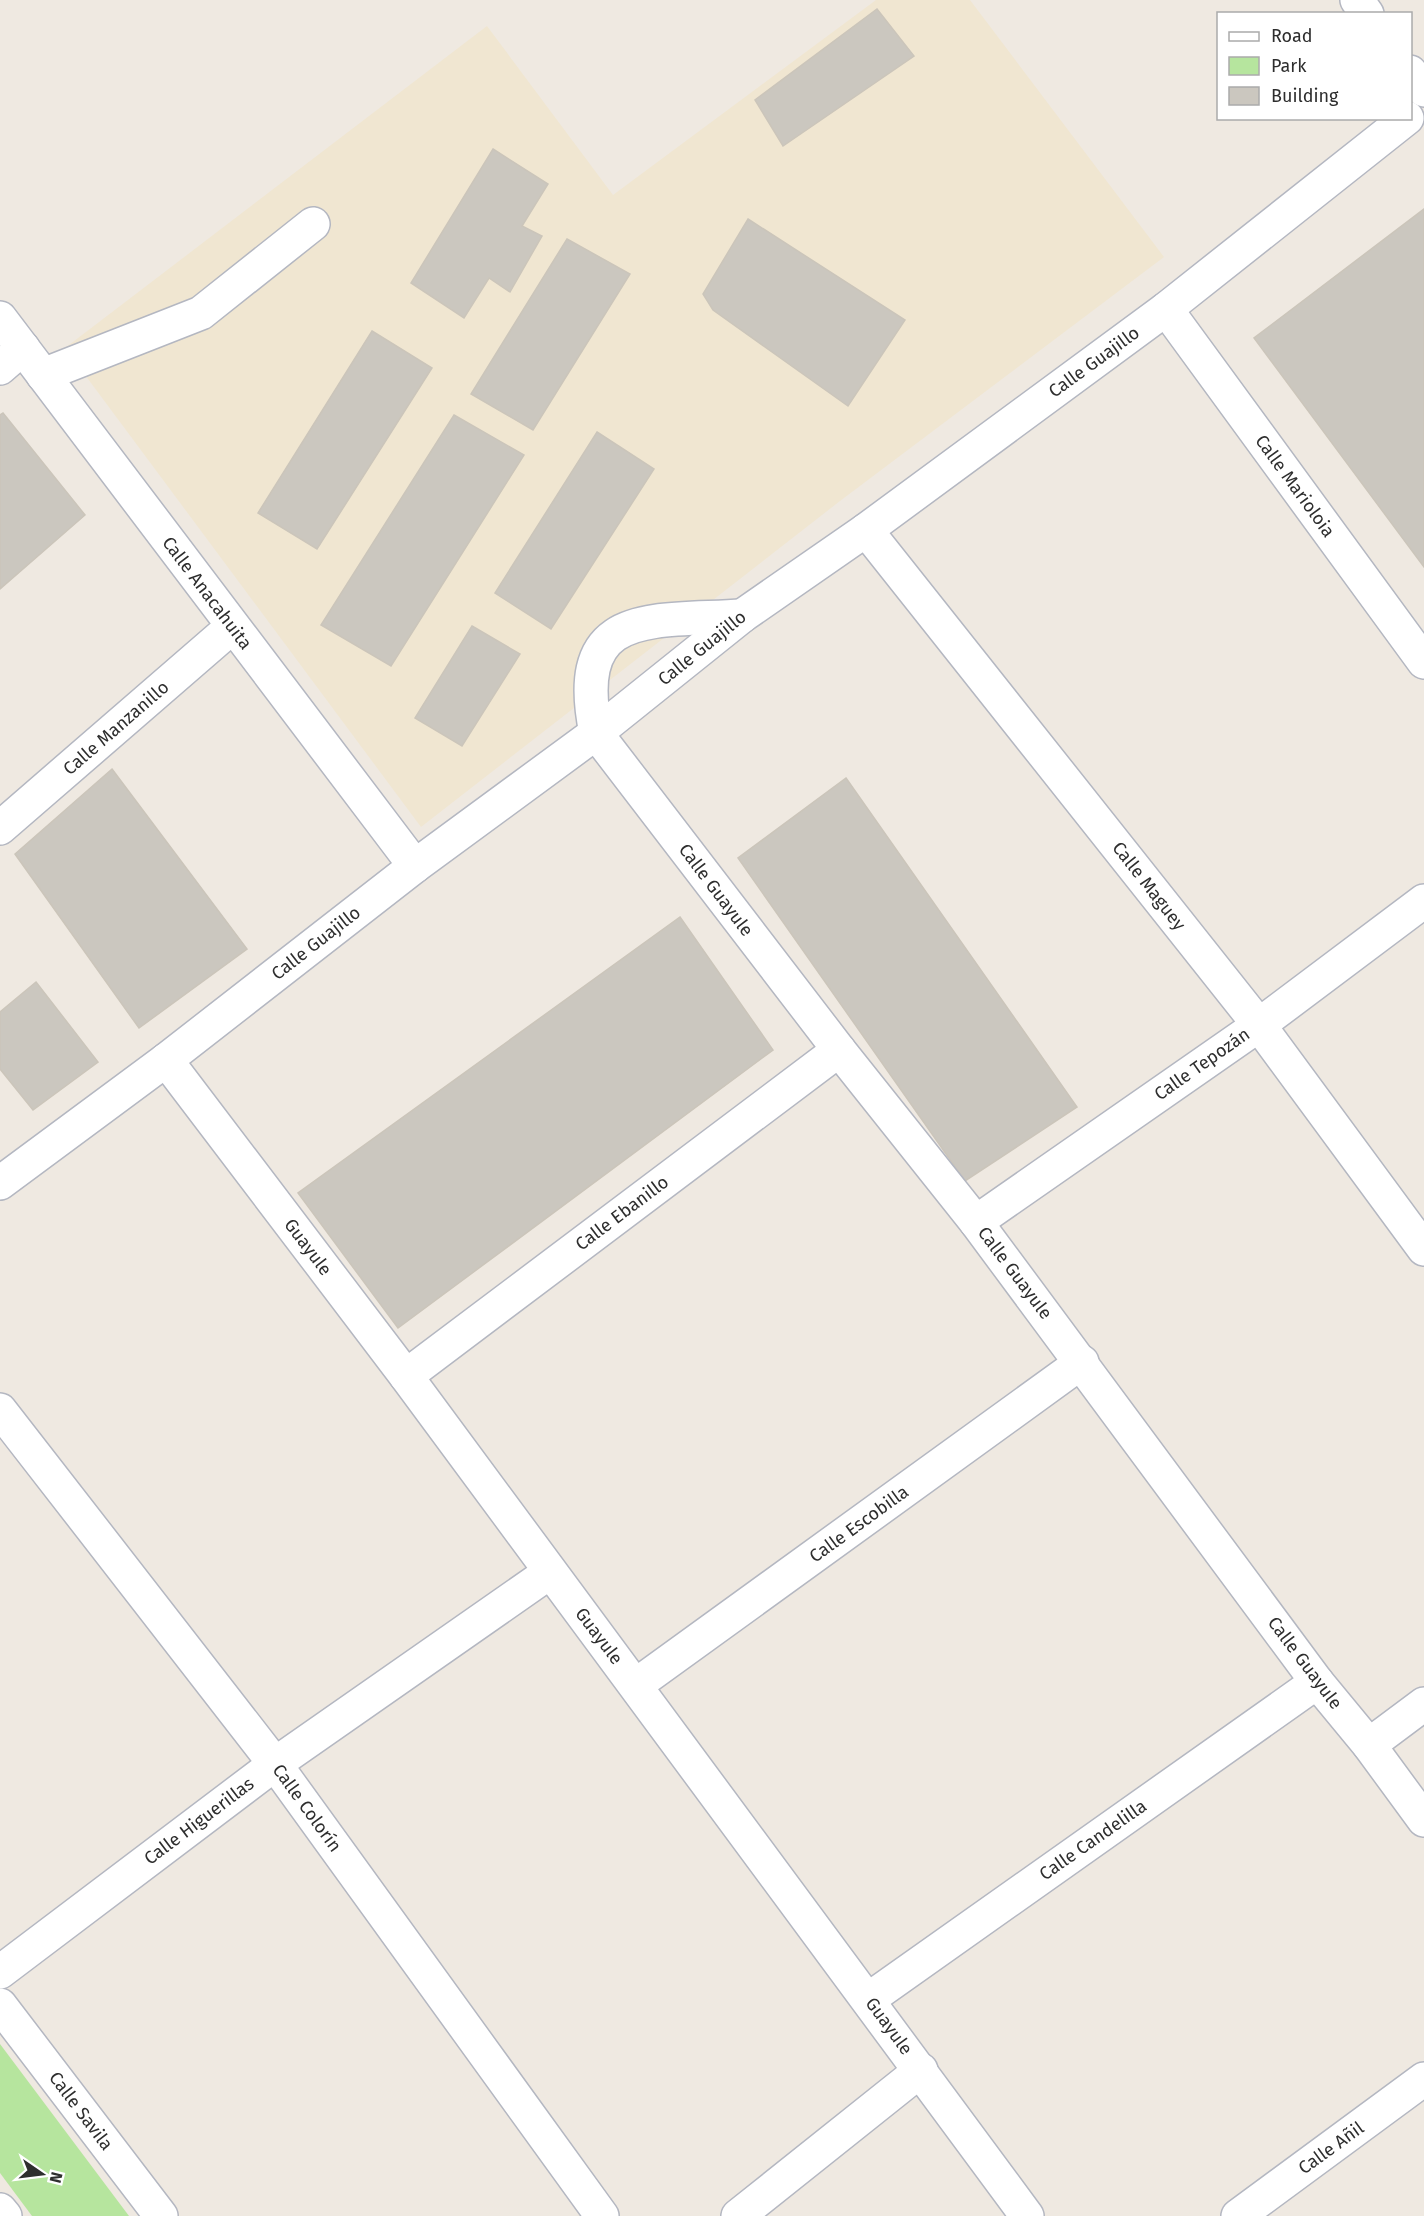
<svg xmlns="http://www.w3.org/2000/svg" width="1424" height="2216" font-family="'Fira Sans',sans-serif">
<rect width="100%" height="100%" fill="#efe9e1"/>
<path fill="#f0e6d1" d="M876 0H970L1164 257 840 501 421 827 65 348 487 26 613 195Z"/>
<path fill="#b6e59e" d="M0 2044 129 2216H32L0 2173Z"/>
<g fill="#cbc7bf" stroke="#cbc5ba" stroke-width="1.5">
<path d="M877 9 914 56 783 146 755 100Z"/>
<path d="M493 149 548 184 522 226 542 236 510 292 489 278 464 318 411 283Z"/>
<path d="M1424 209V567L1254 338Z"/>
<path d="M748 219 905 320 848 406 713 310 703 294Z"/>
<path d="M567 239 630 274 533 430 471 394Z"/>
<path d="M372 331 432 368 317 549 258 513Z"/>
<path d="M3 413 85 515 0 589V415Z"/>
<path d="M454 415 524 455 391 666 321 625Z"/>
<path d="M597 432 654 469 551 629 495 593Z"/>
<path d="M472 626 520 654 462 746 415 718Z"/>
<path d="M112 769 247 949 139 1028 15 854Z"/>
<path d="M846 778 1077 1107 965 1181 738 858Z"/>
<path d="M680 917 773 1050 398 1328 298 1193Z"/>
<path d="M36 982 98 1062 33 1110 0 1069V1012Z"/>
</g>
<g fill="none" stroke-linecap="round" stroke-linejoin="round">
<defs>
<g id="minor">
<path d="M1357 0 1367 14"/>
<path d="M1410 72 1424 90"/>
<path d="M1166 309 1424 662"/>
<path d="M0 318 415 866"/>
<path d="M0 368 23 348"/>
<path d="M43 375 201 313 313 224"/>
<path d="M866 530 1259 1025 1424 1249"/>
<path d="M742 616C650 622 570 607 596 733L839 1050 976 1222 1317 1682 1369 1745 1424 1820"/>
<path d="M0 828 232 627"/>
<path d="M166 1060 406 1376 1027 2216"/>
<path d="M0 1183 166 1060 415 866 596 733 742 616 866 530 1166 309 1407 118"/>
<path d="M976 1222 1259 1025 1424 901"/>
<path d="M406 1376 839 1050"/>
<path d="M0 1410 275 1764 602 2216"/>
<path d="M636 1685 1082 1362"/>
<path d="M1369 1745 1424 1704"/>
<path d="M0 1972 275 1764 550 1572"/>
<path d="M869 1999 1317 1682"/>
<path d="M0 2005 161 2216"/>
<path d="M0 2210 5 2216"/>
<path d="M738 2216 921 2070"/>
<path d="M1238 2216 1424 2079"/>
</g>
</defs>
<use href="#minor" stroke="#b4b7c1" stroke-width="36"/>
<use href="#minor" stroke="#fff" stroke-width="33"/>
</g>
<g text-anchor="middle" stroke-width="4.5" stroke-linejoin="round" paint-order="stroke">
<g font-size="18" fill="#2e2e2e" stroke="#fff">
<text transform="translate(1094 362) rotate(-36)" y="6">Calle Guajillo</text>
<text transform="translate(1295 486) rotate(54)" y="6">Calle Marioloia</text>
<text transform="translate(207 593) rotate(53)" y="6">Calle Anacahuita</text>
<text transform="translate(702 648) rotate(-39)" y="6">Calle Guajillo</text>
<text transform="translate(116 728) rotate(-41)" y="6">Calle Manzanillo</text>
<text transform="translate(1149 886) rotate(52)" y="6">Calle Maguey</text>
<text transform="translate(716 890) rotate(53)" y="6">Calle Guayule</text>
<text transform="translate(316 943) rotate(-38)" y="6">Calle Guajillo</text>
<text transform="translate(1202 1064) rotate(-35)" y="6">Calle Tepozán</text>
<text transform="translate(622 1213) rotate(-37)" y="6">Calle Ebanillo</text>
<text transform="translate(308 1247) rotate(53)" y="6">Guayule</text>
<text transform="translate(1015 1273) rotate(53)" y="6">Calle Guayule</text>
<text transform="translate(859 1524) rotate(-36)" y="6">Calle Escobilla</text>
<text transform="translate(599 1636) rotate(53)" y="6">Guayule</text>
<text transform="translate(1305 1663) rotate(53)" y="6">Calle Guayule</text>
<text transform="translate(307 1808) rotate(54)" y="6">Calle Colorín</text>
<text transform="translate(199 1821) rotate(-37)" y="6">Calle Higuerillas</text>
<text transform="translate(1093 1840) rotate(-35)" y="6">Calle Candelilla</text>
<text transform="translate(889 2026) rotate(54)" y="6">Guayule</text>
<text transform="translate(81 2111) rotate(53)" y="6">Calle Savila</text>
<text transform="translate(1331 2148) rotate(-36)" y="6">Calle Añil</text>
</g>
</g>
<rect x="1217" y="12" width="195" height="108" fill="#ffffff" stroke="#ababab" stroke-width="1.5"/>
<rect x="1229" y="32" width="30" height="9" fill="#ffffff" stroke="#ababab" stroke-width="1.5"/>
<text x="1271" y="42" font-size="18" fill="#2e2e2e">Road</text>
<rect x="1229" y="57" width="30" height="18" fill="#b6e59e" stroke="#ababab" stroke-width="1.5"/>
<text x="1271" y="72" font-size="18" fill="#2e2e2e">Park</text>
<rect x="1229" y="87" width="30" height="18" fill="#cbc7bf" stroke="#ababab" stroke-width="1.5"/>
<text x="1271" y="102" font-size="18" fill="#2e2e2e">Building</text>
<g transform="translate(42 2174) rotate(104)" stroke="#ffffff" stroke-width="4.5" paint-order="stroke">
<path d="M0-4.5L10 22L0 15L-10 22Z" fill="#2e2e2e"/>
<text y="-9" font-size="16" font-weight="bold" text-anchor="middle" fill="#2e2e2e">N</text>
</g>
</svg>
